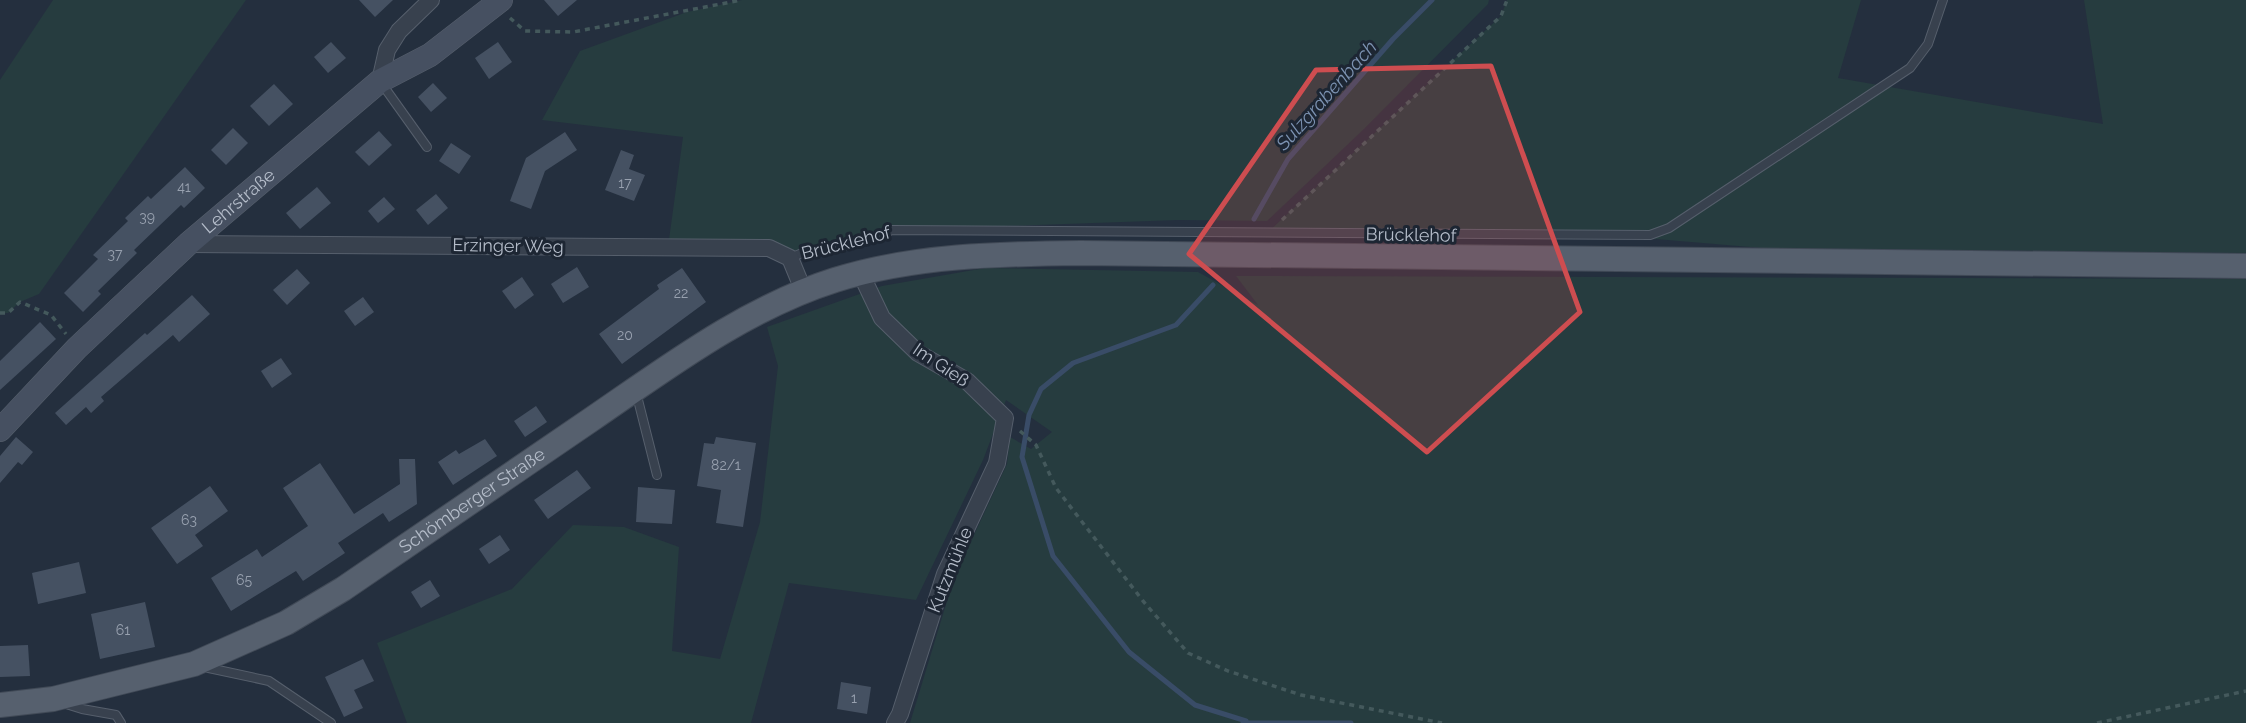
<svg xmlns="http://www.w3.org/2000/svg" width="2246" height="723" font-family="Raleway,sans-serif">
<rect width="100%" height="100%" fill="#242f3e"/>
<g fill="#263c3f">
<path d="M53 0H246L39 294 20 302 8 313H0V80Z"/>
<path d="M742 0H1489L1488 4 1364 129 1267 221 1178 220 892 230 852 245 790 258 769 248 668 247 683 137 542 120 580 51 687 12Z"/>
<path d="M1507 0H1861L1838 78 2103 124 2084 0H2246V253L1762 248 1632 237 1267 233 1501 16Z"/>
<path d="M985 268 1198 272 1258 305 1236 276 2246 279V723H910L954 578 1007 464 1010 437 1031 449 1052 432 1006 400 983 460 916 600 789 583 751 723H407L377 643 512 589 573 525 624 527 679 547 672 651 720 659 760 522 778 366 767 327 882 286Z"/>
</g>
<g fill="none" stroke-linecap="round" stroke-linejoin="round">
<g stroke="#394c67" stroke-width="5">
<path d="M1254 219 1288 159 1393 39 1432 0"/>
<path d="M1213 285 1176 325 1073 363 1041 389 1029 415 1022 457 1053 556 1129 652 1195 705 1246 721"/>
<path d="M1243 723H1351"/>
</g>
</g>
<g fill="#455162">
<path d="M359 0H393L375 17Z"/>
<path d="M544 0H577L558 16Z"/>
<path d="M331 42 346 58 328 73 314 57Z"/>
<path d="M498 42 512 62 489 79 475 58Z"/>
<path d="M433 83 447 98 431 112 418 97Z"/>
<path d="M274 84 293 104 269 126 250 106Z"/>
<path d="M233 128 248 143 226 165 211 150Z"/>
<path d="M379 131 392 145 369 166 355 152Z"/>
<path d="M565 132 577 150 545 171 531 209 510 201 526 158Z"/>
<path d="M451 143 471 156 459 174 439 161Z"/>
<path d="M621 150 634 155 629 169 645 175 634 201 605 190Z"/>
<path d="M185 167 205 188 184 208 181 205 134 250 137 253 98 291 101 294 83 312 64 293 98 259 93 255 128 221 125 218 148 196 151 199Z"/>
<path d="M317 187 331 203 300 229 286 213Z"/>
<path d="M436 194 448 208 428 225 416 210Z"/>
<path d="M384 197 395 209 378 223 368 211Z"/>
<path d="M577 267 589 287 563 303 551 284Z"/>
<path d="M682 268 706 302 622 364 599 334 659 289 657 285Z"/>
<path d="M297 269 310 283 287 305 273 290Z"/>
<path d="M522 277 534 295 515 309 502 291Z"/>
<path d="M192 295 210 314 179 342 173 335 101 397 104 401 91 413 86 407 66 425 55 413 145 333 147 335Z"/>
<path d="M363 297 374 312 355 326 344 311Z"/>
<path d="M40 322 56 339 0 390V361Z"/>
<path d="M281 358 292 374 272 388 261 371Z"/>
<path d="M536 406 547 422 525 437 514 421Z"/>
<path d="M16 437 33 452 22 465 18 462 0 483V456Z"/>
<path d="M716 437 756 443 743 527 716 523 721 490 697 486 704 443 714 444Z"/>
<path d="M485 439 497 456 453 485 438 462 456 450 459 454Z"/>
<path d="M399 459H415L417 504 389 522 383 513 338 543 345 553 303 581 296 571 231 611 211 578 257 549 262 557 308 526 283 488 320 463 354 514 400 484Z"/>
<path d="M577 470 591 488 548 519 534 500Z"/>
<path d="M210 486 228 511 195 535 203 546 177 564 151 528Z"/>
<path d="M638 487 675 490 672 524 636 522Z"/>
<path d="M500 535 510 550 489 564 479 549Z"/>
<path d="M79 562 86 593 38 604 32 573Z"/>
<path d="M430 580 440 596 421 608 411 592Z"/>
<path d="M145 602 155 647 100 659 91 614Z"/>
<path d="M28 645 30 676 0 677V646Z"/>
<path d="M363 659 374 681 354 690 363 708 344 717 325 677Z"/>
<path d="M841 682 871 687 867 714 837 709Z"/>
</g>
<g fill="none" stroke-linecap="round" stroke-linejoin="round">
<defs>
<g id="lane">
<path d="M382 84 427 147"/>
<path d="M790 258 802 253 852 245 892 230 1650 235 1669 228 1910 68 1928 44 1943 0"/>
<path d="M636 392 657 475"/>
<path d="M204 667 269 681 331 723"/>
<path d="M66 704 82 709 116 715 121 723"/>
</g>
<g id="street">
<path d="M380 81 387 50 399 31 431 0"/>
<path d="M188 244 769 248 790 258 804 292"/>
<path d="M861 274 882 318 918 353 967 381 1005 418 997 463 945 574 900 714 895 723"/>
</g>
<g id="secondary">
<path id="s1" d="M0 430 77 348 188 244 380 81 430 55 501 0"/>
</g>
<g id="primary">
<path id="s2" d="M0 705 53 699 194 664 286 623 343 589C426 532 509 475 592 419 668 367 746 308 835 280 915 255 999 254 1081 253L2246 266"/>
</g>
</defs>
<use href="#lane" stroke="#565f6c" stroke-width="10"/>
<use href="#street" stroke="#565f6c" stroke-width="18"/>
<use href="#secondary" stroke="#565f6c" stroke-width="24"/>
<use href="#primary" stroke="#414a57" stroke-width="26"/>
<g stroke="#44595c" stroke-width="3.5" stroke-dasharray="5 5" stroke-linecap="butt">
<path d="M510 18 525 31 573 32 742 0"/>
<path d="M1282 220 1501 16 1507 0"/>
<path d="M0 313H8L20 302 51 315 66 334"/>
<path d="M1020 431 1036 445 1056 488 1143 601 1188 653 1228 671 1301 695 1442 723"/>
<path d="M2097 723 2246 691"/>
</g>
<use href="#lane" stroke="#38414e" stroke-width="8"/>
<use href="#street" stroke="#38414e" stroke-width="16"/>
<use href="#secondary" stroke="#465061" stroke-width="23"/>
<use href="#primary" stroke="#56606e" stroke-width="24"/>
</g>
<path fill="#ce4d50" fill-opacity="0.2" stroke="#ce4d50" stroke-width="5" stroke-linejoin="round" d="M1491 66 1580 312 1427 452 1189 254 1316 70Z"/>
<g text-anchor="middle" stroke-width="6" stroke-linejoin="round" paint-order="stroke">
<g font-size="14" fill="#98a1af">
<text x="625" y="188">17</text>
<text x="184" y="192">41</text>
<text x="147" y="222">39</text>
<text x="115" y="259">37</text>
<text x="681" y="298">22</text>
<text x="625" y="340">20</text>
<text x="726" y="470">82/1</text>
<text x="189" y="525">63</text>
<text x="244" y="585">65</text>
<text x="123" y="635">61</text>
<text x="854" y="703">1</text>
</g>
<g font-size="18" fill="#b4bcc9" stroke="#1d2633">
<text dy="6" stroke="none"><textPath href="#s1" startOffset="331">Lehrstraße</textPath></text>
<text transform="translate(1411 235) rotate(1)" y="6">Brücklehof</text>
<text transform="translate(846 243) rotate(-14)" y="6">Brücklehof</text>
<text transform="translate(508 246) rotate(1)" y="6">Erzinger Weg</text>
<text transform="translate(941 365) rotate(34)" y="6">Im Gieß</text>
<text dy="6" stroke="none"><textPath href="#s2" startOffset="522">Schömberger Straße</textPath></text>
<text transform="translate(950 570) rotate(-68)" y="6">Kutzmühle</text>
</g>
<g font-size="19" font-style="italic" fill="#7c92b1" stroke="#1d2633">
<text transform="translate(1326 95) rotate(-48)" y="7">Sulzgrabenbach</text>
</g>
</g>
</svg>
